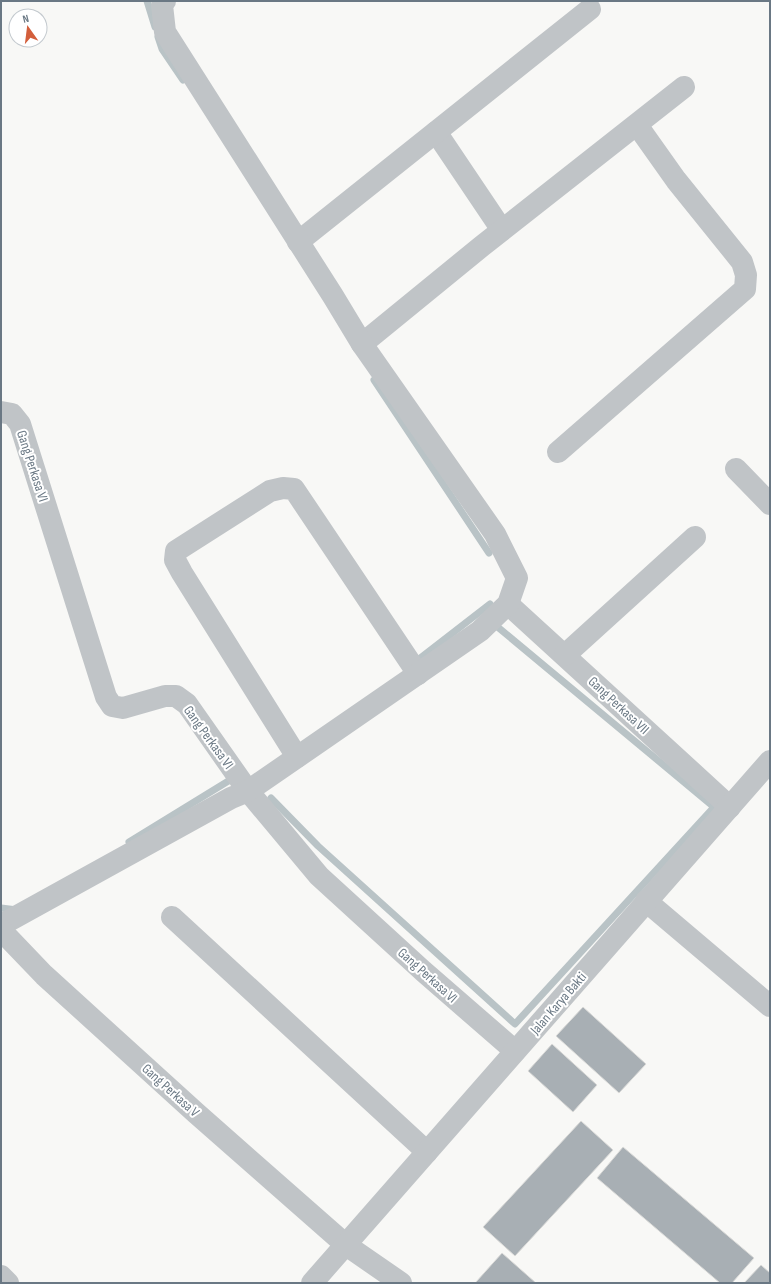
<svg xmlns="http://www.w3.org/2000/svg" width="771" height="1284" font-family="'Sofia Sans Condensed',sans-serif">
<rect width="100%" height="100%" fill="#f8f8f6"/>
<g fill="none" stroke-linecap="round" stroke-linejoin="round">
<g stroke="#b9c3c6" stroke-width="7">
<path d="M147 1 155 27"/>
<path d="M158 37 162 49 183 80"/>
<path d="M374 380 489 553"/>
<path d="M419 659 490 604"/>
<path d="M271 798 318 846 515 1024 714 807 494 624 492 626"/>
<path d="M129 842 230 780"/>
<path d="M1 908 17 910"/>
</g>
</g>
<g fill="#a8afb4" stroke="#dadad8">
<path d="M583 1007 646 1064 619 1093 556 1036Z"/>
<path d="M552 1044 597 1085 573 1112 528 1071Z"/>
<path d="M581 1121 613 1150 515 1256 483 1227Z"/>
<path d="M623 1147 754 1258 732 1283H720L597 1178Z"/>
<path d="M502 1253 536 1283H478L476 1282Z"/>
<path d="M761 1265 770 1273V1283H744Z"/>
</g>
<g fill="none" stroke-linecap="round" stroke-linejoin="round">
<g stroke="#c0c4c7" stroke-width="22">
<path d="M436 132 502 230"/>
<path d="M298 242 590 9"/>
<path d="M362 344 482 246 684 87"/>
<path d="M1 412 12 414 20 424 106 697 112 706 123 708 165 696H176L187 704 248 791 319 876 423 971 515 1051"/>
<path d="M558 452 745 289 746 275 742 262 676 180 637 125"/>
<path d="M736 469 770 504"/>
<path d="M508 604 730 807"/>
<path d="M565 655 695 537"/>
<path d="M297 757 182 573 175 560 176 551 270 491 283 488 294 489 418 674"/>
<path d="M646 901 770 1006"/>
<path d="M172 917 427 1152"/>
<path d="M1 925 231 798 248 791 480 631 508 604 517 578 495 534 362 344 333 296 165 32 162 5 165 1"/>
<path d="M1 930 44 975 196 1113 346 1245 401 1283"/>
<path d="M1 1276 8 1283"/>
<path d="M312 1283 770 761"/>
</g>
</g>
<g text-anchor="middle" stroke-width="4" stroke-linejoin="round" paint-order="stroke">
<g font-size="14" fill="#6a7884" stroke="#fff">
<text transform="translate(33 466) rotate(72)" y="5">Gang Perkasa VI</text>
<text transform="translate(619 705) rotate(43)" y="5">Gang Perkasa VII</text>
<text transform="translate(209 737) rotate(54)" y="5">Gang Perkasa VI</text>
<text transform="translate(428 975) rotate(42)" y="5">Gang Perkasa VI</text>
<text transform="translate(558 1003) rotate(-49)" y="5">Jalan Karya Bakti</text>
<text transform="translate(171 1090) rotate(42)" y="5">Gang Perkasa V</text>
</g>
</g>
<rect width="771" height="1284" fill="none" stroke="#6a7884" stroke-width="4"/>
<g transform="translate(28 28) rotate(346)"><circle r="19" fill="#ffffff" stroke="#c3c9ce"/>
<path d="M0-3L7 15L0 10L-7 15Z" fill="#d35e3b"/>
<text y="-6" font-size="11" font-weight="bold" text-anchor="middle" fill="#6a7884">N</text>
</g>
</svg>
